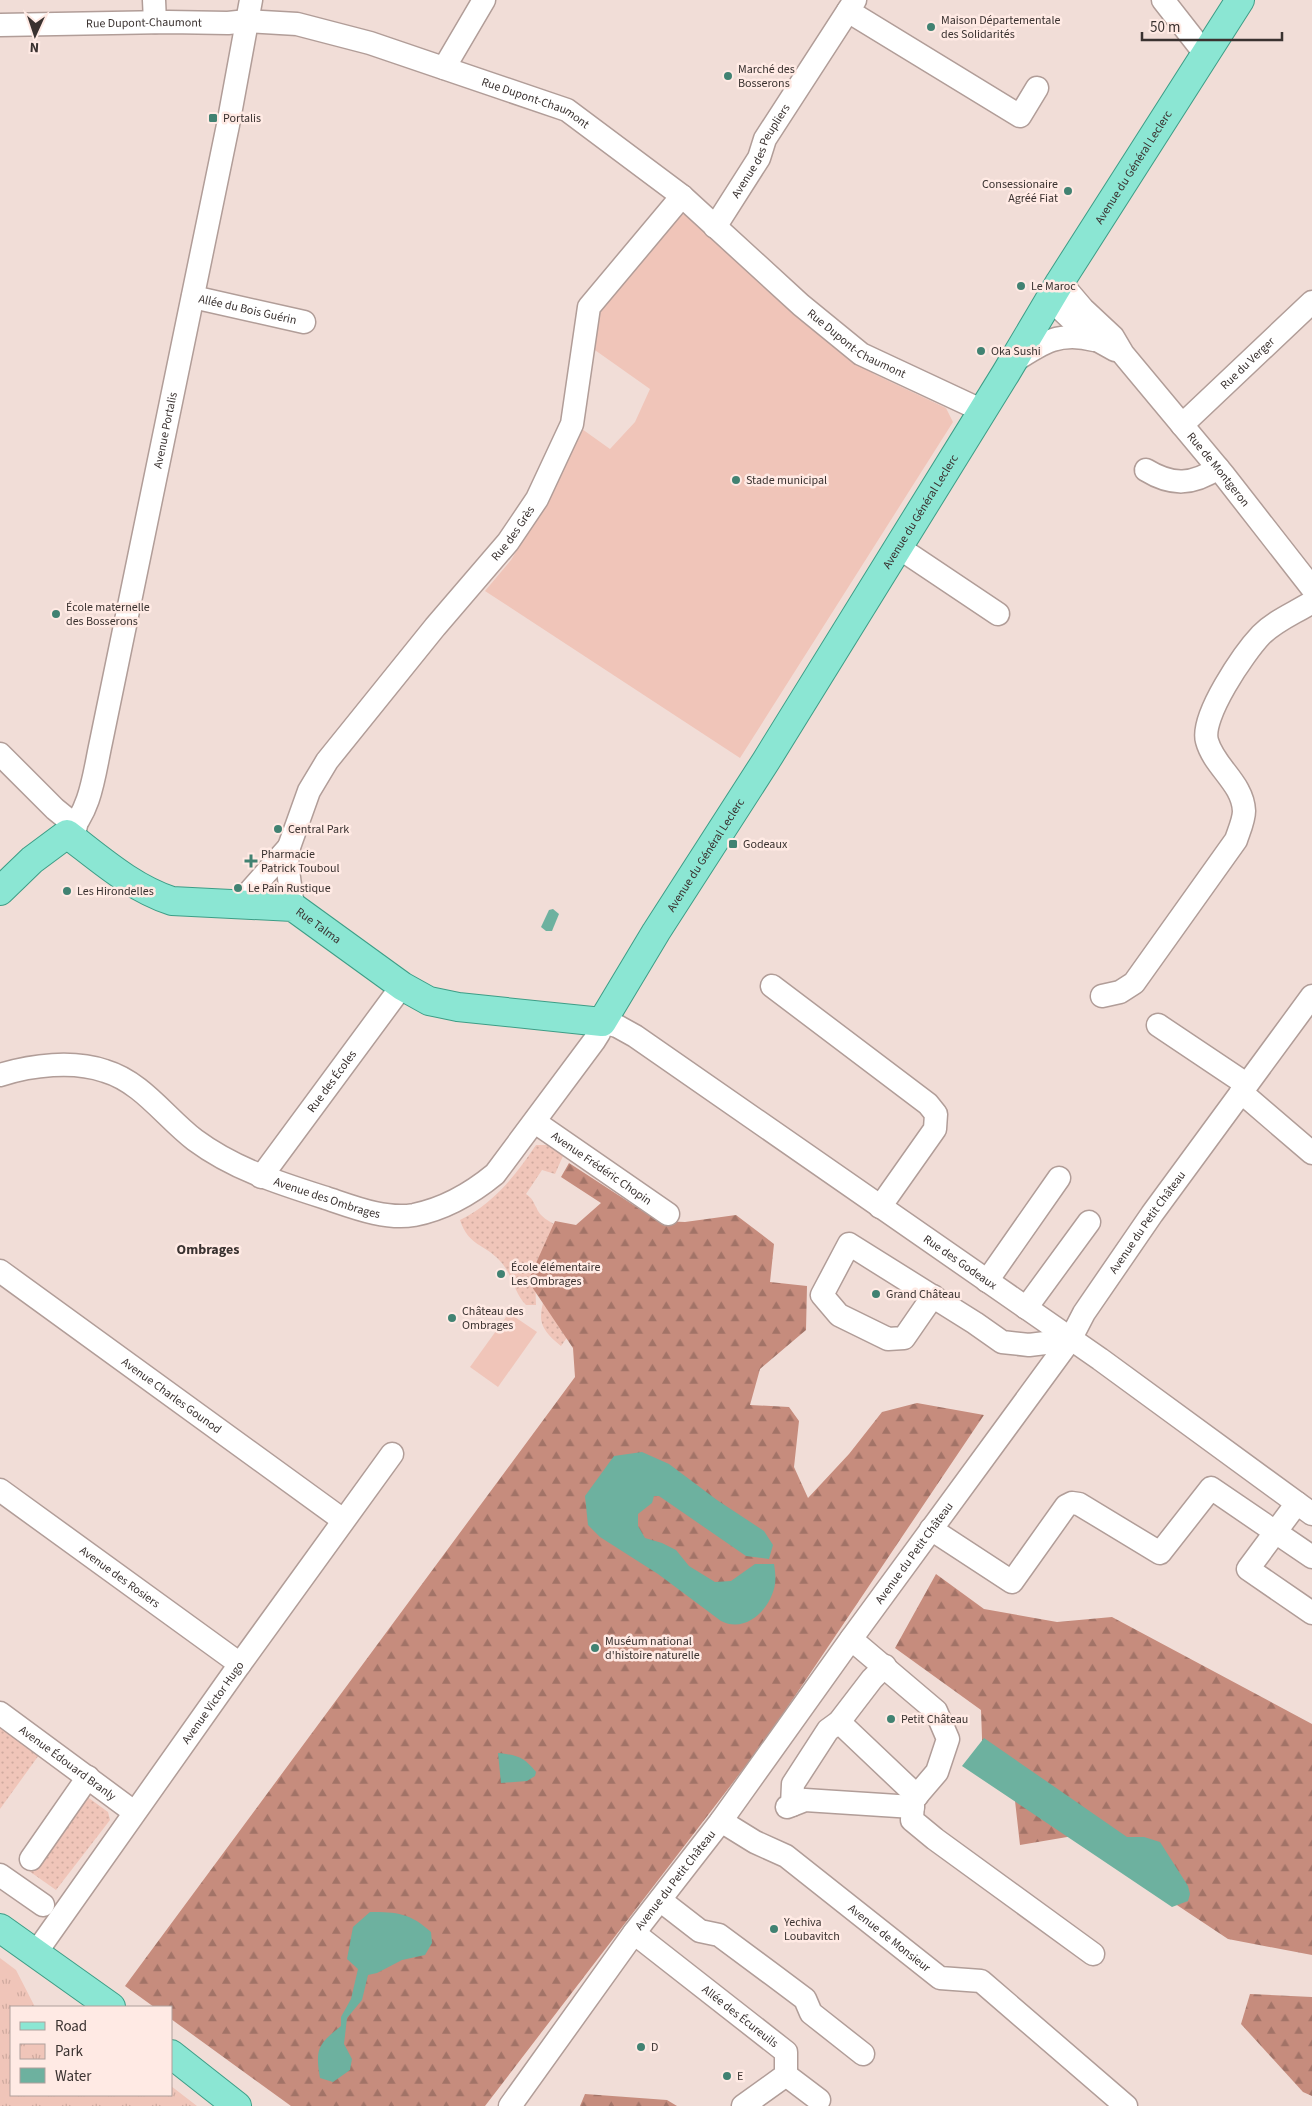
<svg xmlns="http://www.w3.org/2000/svg" width="1312" height="2106" font-family="'Source Sans 3',sans-serif">
<defs>
<pattern id="grass-dots" width="8" height="8" patternUnits="userSpaceOnUse" patternTransform="scale(1.25)"><rect width="8" height="8" fill="#f0c5b9"/><path d="M2 2h.1M6 6h.1" fill="none" stroke="#cfaa9f" stroke-width="1.8" stroke-linecap="round"/></pattern>
<pattern id="forest-firs" width="22" height="20" patternUnits="userSpaceOnUse" patternTransform="scale(1.25)"><rect width="22" height="20" fill="#c68c7d"/><path d="M5 1l3.5 6h-7zM16 11l3.5 6h-7z" fill="#a27367"/></pattern>
<pattern id="park-tufts" width="24" height="20" patternUnits="userSpaceOnUse" patternTransform="scale(1.25)"><rect width="24" height="20" fill="#f0c5b9"/><path d="M3 7l-1-3M5 7V3M7 7l1-3M15 17l-1-3M17 17v-4M19 17l1-3" fill="none" stroke="#cfaa9f"/></pattern>
</defs>
<rect width="100%" height="100%" fill="#f1ddd7"/>
<g fill="url(#grass-dots)">
<path d="M536 1145H548L563 1156 555 1174 542 1170 526 1194C532 1198 533 1201 536 1207 540 1217 549 1222 559 1226L535 1277 536 1305H526C514 1293 512 1273 500 1261 484 1243 469 1247 460 1220 493 1204 516 1175 536 1145Z"/>
<path d="M547 1286 578 1322 561 1346C534 1324 540 1317 547 1286Z"/>
<path d="M0 1726 39 1755 0 1809Z"/>
<path d="M82 1793 108 1812 110 1820 56 1890 29 1871Z"/>
</g>
<g fill="url(#forest-firs)">
<path d="M569 1163 658 1221 685 1222 736 1215 774 1244 770 1282 807 1286 806 1330 760 1369 750 1405 789 1407 799 1421 794 1467 808 1498 849 1454 882 1412 917 1403 984 1415 764 1742 485 2106H291L171 2019V2007H154L125 1986 575 1377 573 1348 528 1281 555 1221 576 1225 601 1203 561 1177Z"/>
<path d="M936 1574 984 1609 1057 1622 1112 1617 1312 1724V1955L1228 1939 1073 1836 1020 1845 1014 1792 983 1766 981 1710 895 1648Z"/>
<path d="M1250 1994 1312 1997V2096L1303 2092 1241 2024Z"/>
<path d="M585 2094 667 2100 677 2106H580Z"/>
</g>
<path fill="url(#park-tufts)" d="M0 1958 16 1970 35 2007H11V2095H171V2086L197 2106H0Z"/>
<g fill="#f0c5b9">
<path d="M686 214 874 374 946 408 953 422 740 758 485 591 511 560 541 510 582 429 610 449 635 422 650 389 592 348 598 311 676 216Z"/>
<path d="M509 1313 537 1332 498 1387 470 1367Z"/>
</g>
<g fill="#6db19f">
<path d="M553 909 559 914 552 931H546L541 927 549 910Z"/>
<path d="M642 1452 669 1464 717 1500 764 1531 773 1545 769 1559 746 1556 659 1496H654L652 1503 638 1514V1526L645 1538 662 1543 676 1550 689 1566 715 1582 731 1581 755 1564H774C775 1570 776 1578 775 1584 771 1609 746 1634 721 1621L658 1574 600 1537 588 1525 585 1496 614 1456Z"/>
<path d="M984 1738 1127 1837H1144L1160 1842 1188 1886 1190 1894 1188 1901 1172 1907 962 1766Z"/>
<path d="M498 1753C517 1755 524 1757 536 1772L535 1776 527 1781 501 1783Z"/>
<path d="M370 1912C397 1912 410 1913 431 1932L432 1943 425 1955 402 1960 377 1973 368 1975 362 2000 347 2018 344 2044 352 2059 350 2070 333 2082 320 2078C315 2049 318 2044 341 2026V2017L351 1999 358 1969 347 1959 353 1927Z"/>
</g>
<g fill="none" stroke-linecap="round" stroke-linejoin="round">
<defs>
<g id="minor">
<path d="M154 0 155 22"/>
<path d="M1163 0 1206 55"/>
<path d="M848 11 1020 116 1037 88"/>
<path id="s1" d="M0 25 168 22 228 23 247 21 297 24 370 43 567 110 682 196 801 305 861 354 983 411"/>
<path d="M444 68 484 0"/>
<path id="s2" d="M715 227 759 158 765 139 855 0"/>
<path id="s3" d="M1060 282 1083 309 1113 337 1123 354 1223 474 1312 588"/>
<path id="s4" d="M193 297 304 322"/>
<path d="M1050 299 1088 335 1115 350"/>
<path d="M1013 362C1042 343 1059 331 1094 340"/>
<path id="s5" d="M1182 425 1312 302"/>
<path d="M1146 470C1172 486 1193 485 1218 468"/>
<path d="M898 547 998 614"/>
<path d="M0 754 55 809 76 826"/>
<path id="s6" d="M67 834C91 811 94 774 101 742L228 125 251 0"/>
<path d="M240 905 251 890 289 847"/>
<path id="s7" d="M293 907 287 863 289 847 309 791 327 761 435 627 508 542 537 499 572 424 589 307 682 196"/>
<path d="M772 986 928 1104 936 1114 935 1129 880 1207"/>
<path d="M1102 996 1120 992 1134 983 1236 840C1239 831 1244 820 1244 811 1243 783 1214 767 1207 741 1200 717 1244 653 1261 635 1276 620 1295 613 1312 602"/>
<path d="M1158 1025 1246 1084"/>
<path id="s8" d="M0 1075C32 1065 73 1060 105 1071 142 1082 165 1117 195 1140 234 1169 279 1183 326 1198 353 1207 385 1220 414 1215 444 1209 472 1193 495 1174L594 1041 599 1033 602 1022 617 1026 635 1036 1100 1359 1312 1514"/>
<path d="M1241 1092 1312 1153"/>
<path id="s9" d="M535 1122 668 1214"/>
<path id="s10" d="M261 1177 402 986"/>
<path id="s11" d="M0 1271 343 1520"/>
<path d="M987 1281 1059 1178"/>
<path d="M933 1296 904 1338 888 1339 839 1315 822 1295 849 1244 975 1323 1002 1342 1029 1345 1070 1340"/>
<path d="M1026 1308 1089 1222"/>
<path id="s12" d="M0 1490 240 1664"/>
<path d="M1297 1503 1248 1569 1312 1613"/>
<path d="M931 1529 1012 1582 1066 1506 1072 1503 1079 1504 1160 1553 1211 1488 1312 1557"/>
<path d="M851 1639 936 1711 948 1739 937 1772 913 1800 912 1820 935 1839 1093 1954"/>
<path id="s13" d="M0 1713 134 1812"/>
<path d="M839 1722 917 1796"/>
<path d="M792 1805 793 1784 828 1730 839 1722 872 1679 885 1666"/>
<path d="M787 1807 805 1800 913 1807"/>
<path id="s14" d="M721 1821 755 1842 786 1856 940 1978 981 1981 1126 2106"/>
<path d="M31 1859 88 1777"/>
<path d="M0 1875 43 1905"/>
<path d="M660 1900 700 1931 719 1935 773 1975 805 1999 811 2013 863 2054"/>
<path id="s15" d="M634 1933 786 2052V2075L743 2106"/>
<path id="s16" d="M35 1954 240 1664 392 1454"/>
<path d="M786 2075 819 2100"/>
<path id="s17" d="M510 2106 634 1933 721 1821 851 1639 1070 1340 1084 1313 1152 1214 1312 996"/>
</g>
<g id="major">
<path id="s18" d="M0 891 32 860 67 834C100 859 132 888 172 901L293 907 402 986 429 1001 458 1007 602 1022 656 932 766 761 1006 373 1060 282 1240 0"/>
<path d="M0 1928 111 2007"/>
<path d="M171 2054 237 2106"/>
</g>
</defs>
<use href="#minor" stroke="#b19d98" stroke-width="25"/>
<use href="#major" stroke="#3d9d86" stroke-width="30"/>
<use href="#minor" stroke="#fff" stroke-width="22"/>
<use href="#major" stroke="#8be6d3" stroke-width="28"/>
</g>
<g fill="#418272" stroke="#ffeae4" stroke-width="2">
<circle cx="931" cy="27" r="5"/>
<circle cx="728" cy="76" r="5"/>
<rect x="208" y="113" width="10" height="10" rx="2.5"/>
<circle cx="1068" cy="191" r="5"/>
<circle cx="1021" cy="286" r="5"/>
<circle cx="981" cy="351" r="5"/>
<circle cx="736" cy="480" r="5"/>
<circle cx="56" cy="614" r="5"/>
<circle cx="278" cy="829" r="5"/>
<rect x="728" y="839" width="10" height="10" rx="2.5"/>
<path d="M248.5 853.5h5v5h5v5h-5v5h-5v-5h-5v-5h5z"/>
<circle cx="238" cy="888" r="5"/>
<circle cx="67" cy="891" r="5"/>
<circle cx="501" cy="1274" r="5"/>
<circle cx="876" cy="1294" r="5"/>
<circle cx="452" cy="1318" r="5"/>
<circle cx="595" cy="1648" r="5"/>
<circle cx="891" cy="1719" r="5"/>
<circle cx="774" cy="1929" r="5"/>
<circle cx="641" cy="2047" r="5"/>
<circle cx="727" cy="2076" r="5"/>
</g>
<g text-anchor="middle" stroke-width="5" stroke-linejoin="round" paint-order="stroke">
<g font-size="12" fill="#3a3230" stroke="#ffeae4" text-anchor="start">
<text x="941" y="24">Maison Départementale<tspan x="941" dy="14">des Solidarités</tspan></text>
<text x="738" y="73">Marché des<tspan x="738" dy="14">Bosserons</tspan></text>
<text x="223" y="122">Portalis</text>
<text x="1058" y="188" text-anchor="end">Consessionaire<tspan x="1058" dy="14">Agréé Fiat</tspan></text>
<text x="1031" y="290">Le Maroc</text>
<text x="991" y="355">Oka Sushi</text>
<text x="746" y="484">Stade municipal</text>
<text x="66" y="611">École maternelle<tspan x="66" dy="14">des Bosserons</tspan></text>
<text x="288" y="833">Central Park</text>
<text x="743" y="848">Godeaux</text>
<text x="261" y="858">Pharmacie<tspan x="261" dy="14">Patrick Touboul</tspan></text>
<text x="248" y="892">Le Pain Rustique</text>
<text x="77" y="895">Les Hirondelles</text>
<text x="511" y="1271">École élémentaire<tspan x="511" dy="14">Les Ombrages</tspan></text>
<text x="886" y="1298">Grand Château</text>
<text x="462" y="1315">Château des<tspan x="462" dy="14">Ombrages</tspan></text>
<text x="605" y="1645">Muséum national<tspan x="605" dy="14">d'histoire naturelle</tspan></text>
<text x="901" y="1723">Petit Château</text>
<text x="784" y="1926">Yechiva<tspan x="784" dy="14">Loubavitch</tspan></text>
<text x="651" y="2051">D</text>
<text x="737" y="2080">E</text>
</g>
<g font-size="12" fill="#3a3230" stroke="#ffeae4">
<text dy="4" stroke="none"><textPath href="#s1" startOffset="144">Rue Dupont-Chaumont</textPath></text>
<text dy="4" stroke="none"><textPath href="#s1" startOffset="549">Rue Dupont-Chaumont</textPath></text>
<text dy="4" stroke="none"><textPath href="#s2" startOffset="89">Avenue des Peupliers</textPath></text>
<text dy="4" stroke="none"><textPath href="#s18" startOffset="1681">Avenue du Général Leclerc</textPath></text>
<text dy="4" stroke="none"><textPath href="#s4" startOffset="56">Allée du Bois Guérin</textPath></text>
<text dy="4" stroke="none"><textPath href="#s1" startOffset="954">Rue Dupont-Chaumont</textPath></text>
<text dy="4" stroke="none"><textPath href="#s5" startOffset="90">Rue du Verger</textPath></text>
<text dy="4" stroke="none"><textPath href="#s6" startOffset="418">Avenue Portalis</textPath></text>
<text dy="4" stroke="none"><textPath href="#s3" startOffset="246">Rue de Montgeron</textPath></text>
<text dy="4" stroke="none"><textPath href="#s18" startOffset="1276">Avenue du Général Leclerc</textPath></text>
<text dy="4" stroke="none"><textPath href="#s7" startOffset="449">Rue des Grès</textPath></text>
<text dy="4" stroke="none"><textPath href="#s18" startOffset="871">Avenue du Général Leclerc</textPath></text>
<text dy="4" stroke="none"><textPath href="#s18" startOffset="366">Rue Talma</textPath></text>
<text dy="4" stroke="none"><textPath href="#s10" startOffset="119">Rue des Écoles</textPath></text>
<text dy="4" stroke="none"><textPath href="#s9" startOffset="81">Avenue Frédéric Chopin</textPath></text>
<text dy="4" stroke="none"><textPath href="#s8" startOffset="366">Avenue des Ombrages</textPath></text>
<text dy="4" stroke="none"><textPath href="#s17" startOffset="1090">Avenue du Petit Château</textPath></text>
<text dy="4" stroke="none"><textPath href="#s8" startOffset="1166">Rue des Godeaux</textPath></text>
<text dy="4" stroke="none"><textPath href="#s11" startOffset="212">Avenue Charles Gounod</textPath></text>
<text dy="4" stroke="none"><textPath href="#s17" startOffset="685">Avenue du Petit Château</textPath></text>
<text dy="4" stroke="none"><textPath href="#s12" startOffset="148">Avenue des Rosiers</textPath></text>
<text dy="4" stroke="none"><textPath href="#s16" startOffset="308">Avenue Victor Hugo</textPath></text>
<text dy="4" stroke="none"><textPath href="#s13" startOffset="84">Avenue Édouard Branly</textPath></text>
<text dy="4" stroke="none"><textPath href="#s17" startOffset="280">Avenue du Petit Château</textPath></text>
<text dy="4" stroke="none"><textPath href="#s14" startOffset="206">Avenue de Monsieur</textPath></text>
<text dy="4" stroke="none"><textPath href="#s15" startOffset="135">Allée des Écureuils</textPath></text>
</g>
<g font-size="14" font-weight="bold" fill="#3a3230" stroke="#ffeae4">
<text x="208" y="1254">Ombrages</text>
</g>
</g>
<rect x="10" y="2006" width="162" height="90" fill="#ffeae4" stroke="#b0a09c"/>
<rect x="20" y="2022" width="25" height="8" fill="#8be6d3" stroke="#b0a09c"/>
<text x="55" y="2031" font-size="15" fill="#3a3230">Road</text>
<rect x="20" y="2044" width="25" height="15" fill="url(#park-tufts)" stroke="#b0a09c"/>
<text x="55" y="2056" font-size="15" fill="#3a3230">Park</text>
<rect x="20" y="2068" width="25" height="15" fill="#6db19f" stroke="#b0a09c"/>
<text x="55" y="2081" font-size="15" fill="#3a3230">Water</text>
<g transform="translate(35 35) rotate(183)" stroke="#ffeae4" stroke-width="4" paint-order="stroke">
<path d="M0-4L9 19L0 12L-9 19Z" fill="#3a3230"/>
<text y="-8" font-size="14" font-weight="bold" text-anchor="middle" fill="#3a3230">N</text>
</g>
<path d="M1142 32v8h140v-8" fill="none" stroke="#3a3230" stroke-width="2.5"/>
<text x="1150" y="32" font-size="15" fill="#3a3230" stroke="#ffeae4" stroke-width="4" paint-order="stroke">50 m</text>
</svg>
